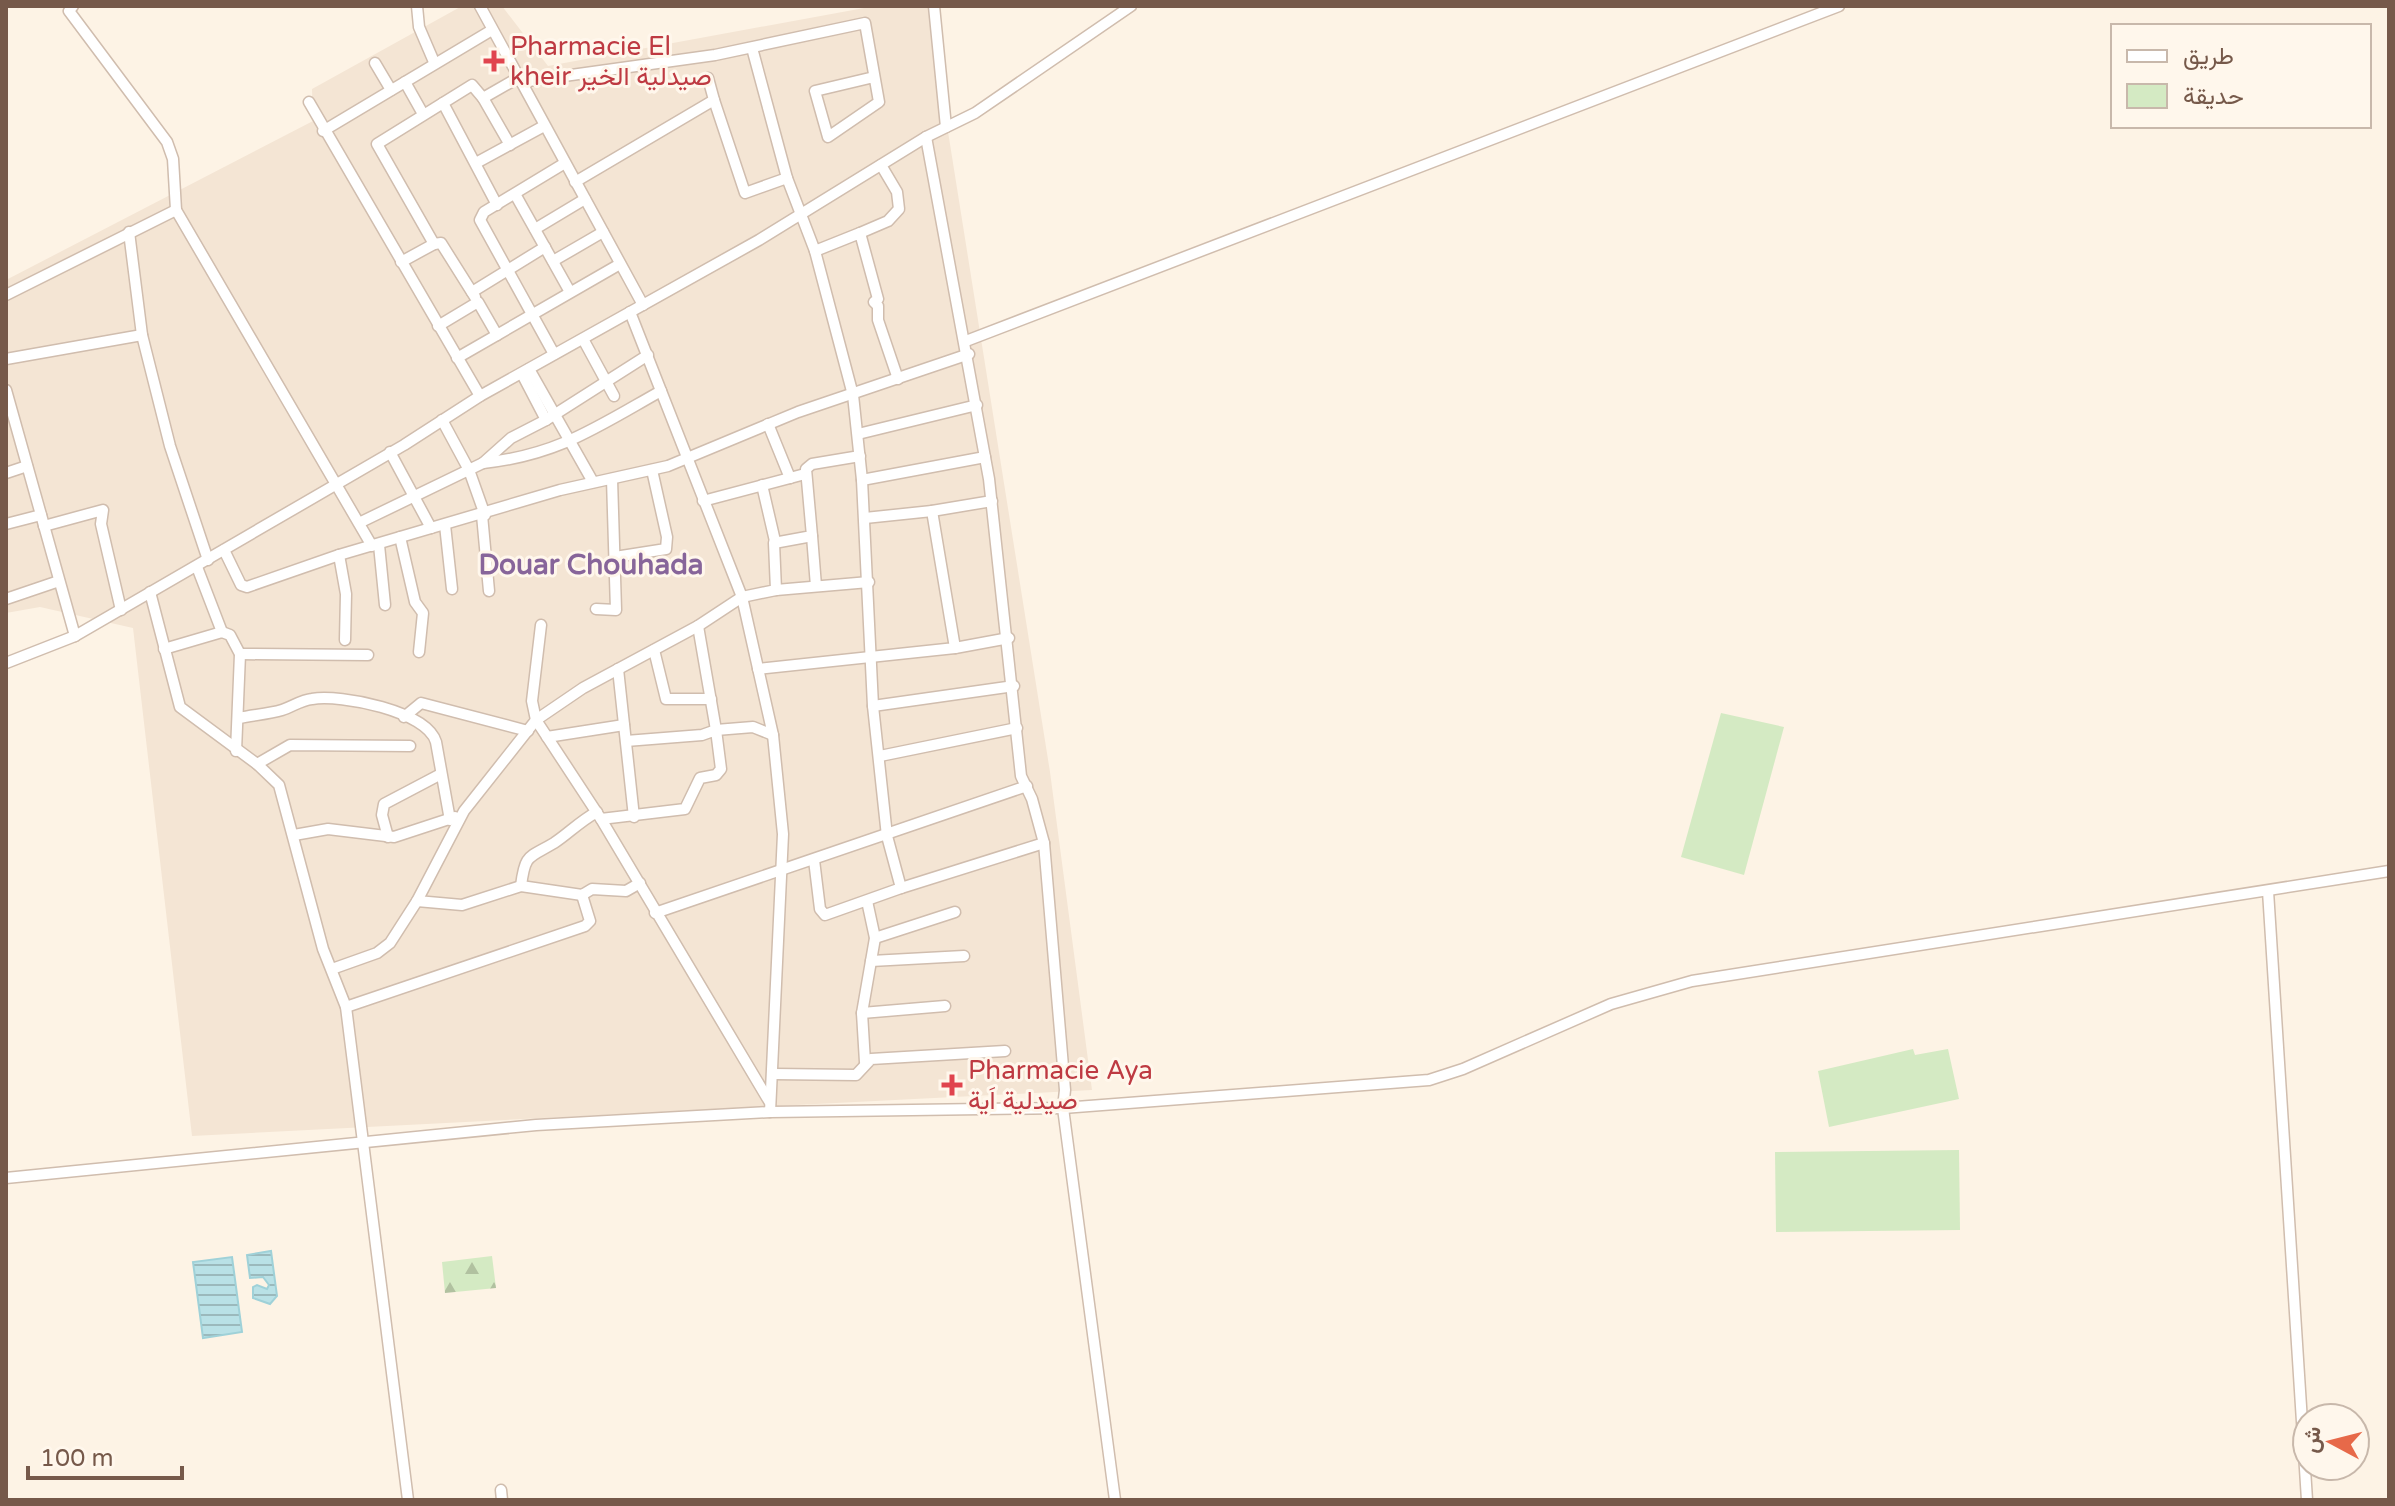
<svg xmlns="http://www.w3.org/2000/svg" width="2395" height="1506" font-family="'Varela Round',Vazirmatn,sans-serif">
<defs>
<pattern id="forest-firs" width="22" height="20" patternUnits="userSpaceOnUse" patternTransform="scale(2)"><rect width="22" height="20" fill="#d4eac3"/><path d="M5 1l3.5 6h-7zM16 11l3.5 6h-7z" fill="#b1c1a0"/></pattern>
<pattern id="water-rules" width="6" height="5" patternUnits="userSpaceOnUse" patternTransform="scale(2)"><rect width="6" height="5" fill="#b9e1e6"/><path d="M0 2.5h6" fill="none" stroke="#9bb9bc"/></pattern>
</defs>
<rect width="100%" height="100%" fill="#fdf3e5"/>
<path fill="#f4e5d4" d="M462 6H502L548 66 875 6H928L1050 772 1092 1090 192 1136 133 628 40 607 6 613V280L313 121 312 89Z"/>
<path fill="url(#forest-firs)" d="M492 1256 496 1288 445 1293 442 1262Z"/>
<g fill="#d4eac3">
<path d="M1721 713 1784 727 1744 875 1681 857Z"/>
<path d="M1913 1049 1915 1055 1948 1049 1959 1099 1829 1127 1818 1071Z"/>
<path d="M1959 1150 1960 1230 1776 1232 1775 1152Z"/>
</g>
<g fill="url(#water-rules)" stroke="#9fd1d8" stroke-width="2">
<path d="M271 1251 277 1296 270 1304 253 1298V1287L257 1285 267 1289 269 1285 263 1277 250 1278 247 1255Z"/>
<path d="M232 1257 242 1332 203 1338 193 1262Z"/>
</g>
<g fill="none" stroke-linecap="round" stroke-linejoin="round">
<defs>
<g id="minor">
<path d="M73 6 69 11 167 142 173 159 176 210 372 546"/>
<path d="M417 6 419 27 434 62"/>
<path d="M480 6 643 305"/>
<path d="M934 6 946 127"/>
<path d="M752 48 787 178 815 251 853 395 862 480 873 706 887 836 901 888 825 915 820 909 814 860"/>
<path d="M375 63 391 90"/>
<path d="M521 82 715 55 865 23 879 102 828 137 815 91 874 77"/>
<path d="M483 98 510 145"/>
<path d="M714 100 745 193 787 178"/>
<path d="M309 102 480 396"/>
<path d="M423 114 405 82 492 30"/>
<path d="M323 131 405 82"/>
<path d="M926 137 989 479 1021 776 1032 799 1044 843 1065 1090 1063 1108 1115 1500"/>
<path d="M476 163 544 126"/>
<path d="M575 182 714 100 708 78"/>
<path d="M515 194 570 292"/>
<path d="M497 205 443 103 472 85 483 98 518 78"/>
<path d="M535 229 585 199"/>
<path d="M129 232 142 335 170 446 208 560"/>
<path d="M860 233 888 221 899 209 897 192 881 165"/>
<path d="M434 244 441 243 475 297"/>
<path d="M815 251 860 233 878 299 874 302 878 306V320L898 379"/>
<path d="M553 261 603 232"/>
<path d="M401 262 434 244 377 144 443 103"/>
<path d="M472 292 545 247"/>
<path d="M6 295 176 210"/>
<path d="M630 312 742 597 773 735 783 834 770 1112"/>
<path d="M438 326 478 302 497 335"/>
<path d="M583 339 614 396"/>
<path d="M966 341 1839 6"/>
<path d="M554 354 480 220 484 212 565 163"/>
<path d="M457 358 620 264"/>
<path d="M6 359 142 335"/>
<path d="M529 369 593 482"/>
<path d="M522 374 546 420"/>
<path d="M6 390 75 636"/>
<path d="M442 420 469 470 485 515"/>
<path d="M768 424 790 478"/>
<path d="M858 434 977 405"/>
<path d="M390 452 431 528"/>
<path d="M483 463C558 455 597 427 661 391"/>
<path d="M6 473 27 466"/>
<path d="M862 480 985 457"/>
<path d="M762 485 775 541"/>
<path d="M703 501 805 474"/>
<path d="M932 511 992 501"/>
<path d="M482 515 489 591"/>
<path d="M361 522 483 463 511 438 546 420 648 355"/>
<path d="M6 524 41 515"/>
<path d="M445 525 452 589"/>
<path d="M44 526 103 510 101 524 121 610"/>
<path d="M812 536 816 586"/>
<path d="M400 537 415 602 423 613 419 652"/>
<path d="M379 545 385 605"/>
<path d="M224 550 241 585 247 587 339 555 560 490 668 466 798 412 969 354"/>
<path d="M339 555 346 594 345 640"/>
<path d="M615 557 666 549 667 537 652 470"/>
<path d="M197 567 222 632"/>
<path d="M776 590 869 582"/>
<path d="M150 592 180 707 257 764 279 785 323 949 346 1007 408 1500"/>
<path d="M6 599 59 581"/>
<path d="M596 609 616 610 612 479"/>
<path d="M541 625 532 701 536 720 601 819 769 1101"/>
<path d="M698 626 716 730 753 727 773 735"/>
<path d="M955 648 1009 638"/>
<path d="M164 649 222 632 230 635 240 654 236 751"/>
<path d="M654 650 666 699H711"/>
<path d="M240 654 368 655"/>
<path d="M6 663 75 636 404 445 480 396 759 240 926 137 975 113 1131 6"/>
<path d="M618 669 634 817"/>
<path d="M758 669 955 648 932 511 865 518"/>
<path d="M873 706 1014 686"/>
<path d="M404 717 421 703 528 731"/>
<path d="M239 718C253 715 269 714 282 710 292 707 301 700 312 699 341 694 427 711 436 742L450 820"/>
<path d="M547 737 624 725"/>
<path d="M880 756 1017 728"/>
<path d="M257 764 290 745 410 746"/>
<path d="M601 819 685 809 700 778 716 775 721 769 716 730 702 735 626 741"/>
<path d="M294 835 328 829 394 837 455 817"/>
<path d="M388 837 382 815 384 804 441 774"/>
<path d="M521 886C525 853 529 858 554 843 568 834 580 821 597 812"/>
<path d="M901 888 1044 843"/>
<path d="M2268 891 2307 1500"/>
<path d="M417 901 462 905 521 886 582 895 592 889 626 891 640 883"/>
<path d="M655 913 1027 786"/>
<path d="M875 938 955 912"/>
<path d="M871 961 964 956"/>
<path d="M332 969 377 953 390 943 417 901 464 811 536 720 583 688 698 626 742 597 776 590 774 543 812 536 806 469 812 464 860 456"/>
<path d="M346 1007 585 926 590 921 582 895"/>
<path d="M862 1013 945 1006"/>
<path d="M865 1062 862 1013 875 938 867 901"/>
<path d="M774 1074 856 1075 871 1059 1005 1051"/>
<path d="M6 1178 536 1125 770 1112 1063 1108 1429 1080 1463 1069 1611 1004 1692 981 2389 871"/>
<path d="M501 1490 502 1500"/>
</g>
</defs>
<use href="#minor" stroke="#d0bdae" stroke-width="13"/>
<use href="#minor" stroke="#fff" stroke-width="10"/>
</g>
<g fill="#e0444e" stroke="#fff7ec" stroke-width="3">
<path d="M490 49h8v8h8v8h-8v8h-8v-8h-8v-8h8z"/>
<path d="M948 1073h8v8h8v8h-8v8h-8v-8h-8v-8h8z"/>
</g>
<g text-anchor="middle" stroke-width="6" stroke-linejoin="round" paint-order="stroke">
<g font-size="26" fill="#be3a42" stroke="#fff7ec" text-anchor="start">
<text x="510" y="55">Pharmacie El<tspan x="510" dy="30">kheir صيدلية الخير</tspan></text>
<text x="968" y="1079">Pharmacie Aya<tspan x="968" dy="30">صيدلية اَية</tspan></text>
</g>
<g font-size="28" font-weight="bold" fill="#87659a" stroke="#fff7ec">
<text x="591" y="574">Douar Chouhada</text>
</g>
</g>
<rect width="2395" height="1506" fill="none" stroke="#76594a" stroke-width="16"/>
<rect x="2111" y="24" width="260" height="104" fill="#fff7ec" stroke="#c8b8ab" stroke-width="2"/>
<rect x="2127" y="50" width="40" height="12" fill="#ffffff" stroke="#c8b8ab" stroke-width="2"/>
<text x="2183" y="64" font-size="24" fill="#76594a">طريق</text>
<rect x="2127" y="84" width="40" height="24" fill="#d4eac3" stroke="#c8b8ab" stroke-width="2"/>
<text x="2183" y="104" font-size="24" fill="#76594a">حديقة</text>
<g transform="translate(2331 1442) rotate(277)"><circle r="38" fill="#fff7ec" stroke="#c8b8ab" stroke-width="2"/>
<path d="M0-6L14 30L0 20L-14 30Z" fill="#e76949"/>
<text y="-12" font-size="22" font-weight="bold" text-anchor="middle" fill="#76594a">ش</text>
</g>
<path d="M28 1466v12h154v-12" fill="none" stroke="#76594a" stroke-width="4"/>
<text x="40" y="1466" font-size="24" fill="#76594a" stroke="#fff7ec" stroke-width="6" paint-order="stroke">100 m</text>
</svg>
